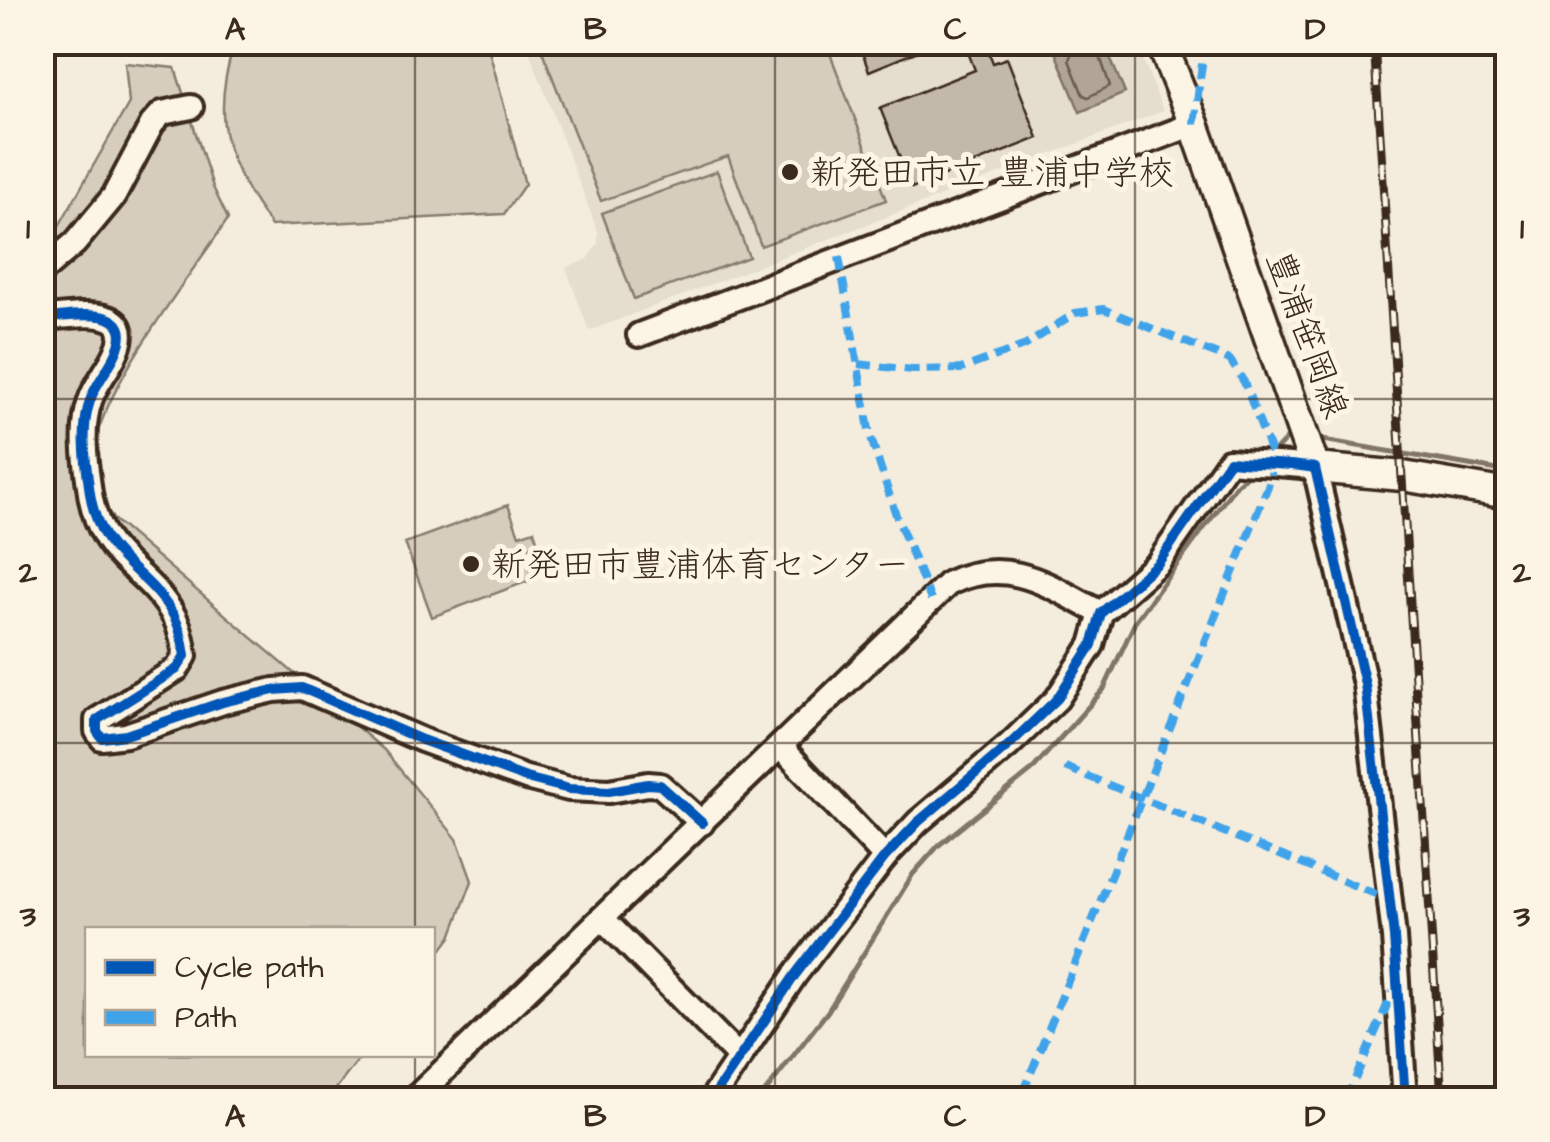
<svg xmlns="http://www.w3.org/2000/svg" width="1550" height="1142" font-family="'Architects Daughter','Klee One',sans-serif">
<rect width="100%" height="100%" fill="#f4eddd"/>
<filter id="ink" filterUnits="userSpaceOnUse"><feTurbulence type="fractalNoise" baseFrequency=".01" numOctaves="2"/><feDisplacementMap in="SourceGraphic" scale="20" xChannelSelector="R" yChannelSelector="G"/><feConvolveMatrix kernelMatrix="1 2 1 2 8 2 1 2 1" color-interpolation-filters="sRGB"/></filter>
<g filter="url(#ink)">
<path fill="#e5ddce" d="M526 43H1137L1163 111 589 331 566 268 588 259 598 243V232Z"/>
<g fill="#d6cdbd" stroke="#887c6e" stroke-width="2.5">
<path d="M235 43H487L525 184 504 214 271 226C226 162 209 118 235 43Z"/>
<path d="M539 43H826L886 200 761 246 728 156 601 201Z"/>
<path d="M125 63 175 68 213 187 228 219C192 274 80 413 92 477 94 491 107 507 113 519L384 750 457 839 472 881 451 937 433 961 432 930H88V1054L362 1055 328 1099 43 1100V254L129 103Z"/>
<path d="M717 171 749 257 634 299 602 213Z"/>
<path d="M508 505 519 535 534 530 538 544 523 550 534 579 432 617 405 543Z"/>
</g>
<path fill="#b0a596" stroke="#817466" stroke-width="2.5" d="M1076 43H1104L1125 93 1080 112 1055 52Z"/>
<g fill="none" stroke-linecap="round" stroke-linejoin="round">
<path stroke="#6a5b4e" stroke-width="2.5" d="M1076 42 1069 60 1083 95 1088 97 1110 86 1095 42"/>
<g stroke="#817466" stroke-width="5">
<path d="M1317 439 1498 470 1508 468"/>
<path d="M1272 454 1290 435"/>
<path d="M759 1100 828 1011 913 874 939 845 1031 771 1104 689 1136 620 1236 485 1252 471"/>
</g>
</g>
<g fill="#c3b9aa" stroke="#3b2a1e" stroke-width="2.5">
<path d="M858 42H938V43L869 71Z"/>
<path d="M964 42H985L993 63 1007 58 1038 138 912 188 880 108 975 70Z"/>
</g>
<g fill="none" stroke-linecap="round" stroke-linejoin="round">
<defs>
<g id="minor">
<path d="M42 271 75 243 114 196 152 124 162 113 191 107"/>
<path d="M42 319C69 316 140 302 116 353 109 369 95 384 90 401 81 427 85 459 89 486 98 563 145 563 175 618 181 630 183 643 185 656L177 669 97 720V731L102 738 126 735 223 702 274 690 302 688 422 740 526 778 569 789 609 791 648 784 660 785 702 823"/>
<path d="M639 335 1194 124"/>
<path d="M782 748 885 857"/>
<path d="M602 918 740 1058"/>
<path d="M413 1100 949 583C1009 555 1049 586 1101 613"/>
<path d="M711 1100 795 975 885 857 918 822 1009 745 1057 699 1092 645 1101 613 1158 563 1229 461C1258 464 1285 463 1315 468L1365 684 1394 937 1405 1100"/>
</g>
<path id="major" d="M1161 42 1194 124 1315 468 1403 476 1508 494"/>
</defs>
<use href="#minor" stroke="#3b2a1e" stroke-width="30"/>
<use href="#major" stroke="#3b2a1e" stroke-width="35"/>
<use href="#minor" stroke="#fcf5e5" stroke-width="22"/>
<use href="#major" stroke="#fcf5e5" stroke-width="28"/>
<defs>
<path id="rail" d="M1374 42 1442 1100"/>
</defs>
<use href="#rail" stroke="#3b2a1e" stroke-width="9"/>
<use href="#rail" stroke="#fcf5e5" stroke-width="5" stroke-dasharray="15" stroke-linecap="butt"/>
<g stroke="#3fa3ea" stroke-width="8" stroke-dasharray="15 8" stroke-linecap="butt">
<path d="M1194 124 1205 42"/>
<path d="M839 257 870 435 896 515 931 600"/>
<path d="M858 364 913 370 961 369 1026 345 1075 313 1104 309 1230 360 1244 382 1274 461 1268 486 1020 1100"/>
<path d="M1065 767 1390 900"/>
<path d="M788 1097 795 1100"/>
<path d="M1346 1100 1394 989"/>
</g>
<defs>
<g id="cycleway">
<path d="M42 319C69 316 140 302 116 353 109 369 95 384 90 401 81 427 85 459 89 486 98 563 145 563 175 618 181 630 183 643 185 656L177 669 97 720V731L102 738 126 735 223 702 274 690 302 688 422 740 526 778 569 789 609 791 648 784 660 785 702 823"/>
<path d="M711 1100 795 975 885 857 918 822 1009 745 1057 699 1092 645 1101 613 1158 563 1229 461C1258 464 1285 463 1315 468L1365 684 1394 937 1405 1100"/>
</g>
</defs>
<use href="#cycleway" stroke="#fcf5e5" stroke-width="16"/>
<use href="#cycleway" stroke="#0057b8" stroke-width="10"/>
</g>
</g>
<path fill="none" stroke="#3b2a1e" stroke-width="2.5" stroke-opacity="0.55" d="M415 42V930M775 42V1100M1135 42V1100M42 399H1508M42 743H1508M415 1054V1100"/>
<g fill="#3b2a1e" stroke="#fcf5e5" stroke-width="4">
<circle cx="790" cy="172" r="10"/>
<circle cx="471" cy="564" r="10"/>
</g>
<g text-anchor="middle" stroke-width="10" stroke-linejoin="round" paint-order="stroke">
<g font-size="35" fill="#3b2a1e" stroke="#fcf5e5" text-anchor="start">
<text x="810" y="184">新発田市立 豊浦中学校</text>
<text x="491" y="576">新発田市豊浦体育センター</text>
</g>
<g font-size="35" fill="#3b2a1e" stroke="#fcf5e5">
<text transform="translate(1308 334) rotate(70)" y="12">豊浦笹岡線</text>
</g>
</g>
<rect width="1550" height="1142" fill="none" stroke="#fcf5e5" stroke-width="110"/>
<rect x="85" y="927" width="350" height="130" fill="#fcf5e5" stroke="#afa495" stroke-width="2.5"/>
<rect x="105" y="960" width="50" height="15" fill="#0057b8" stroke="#afa495" stroke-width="2.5"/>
<text x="175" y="977" font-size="30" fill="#3b2a1e">Cycle path</text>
<rect x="105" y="1010" width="50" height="15" fill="#3fa3ea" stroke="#afa495" stroke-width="2.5"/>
<text x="175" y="1027" font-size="30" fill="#3b2a1e">Path</text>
<rect x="55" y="55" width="1440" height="1032" fill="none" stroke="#3b2a1e" stroke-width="4"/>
<g font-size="32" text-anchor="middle" font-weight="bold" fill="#3b2a1e">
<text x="235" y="39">A</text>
<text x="595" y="39">B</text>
<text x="955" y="39">C</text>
<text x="1315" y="39">D</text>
<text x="28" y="238">1</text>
<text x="1522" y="238">1</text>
<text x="28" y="582">2</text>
<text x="1522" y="582">2</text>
<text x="28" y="926">3</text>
<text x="1522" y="926">3</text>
<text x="235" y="1126">A</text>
<text x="595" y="1126">B</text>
<text x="955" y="1126">C</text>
<text x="1315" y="1126">D</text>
</g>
</svg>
